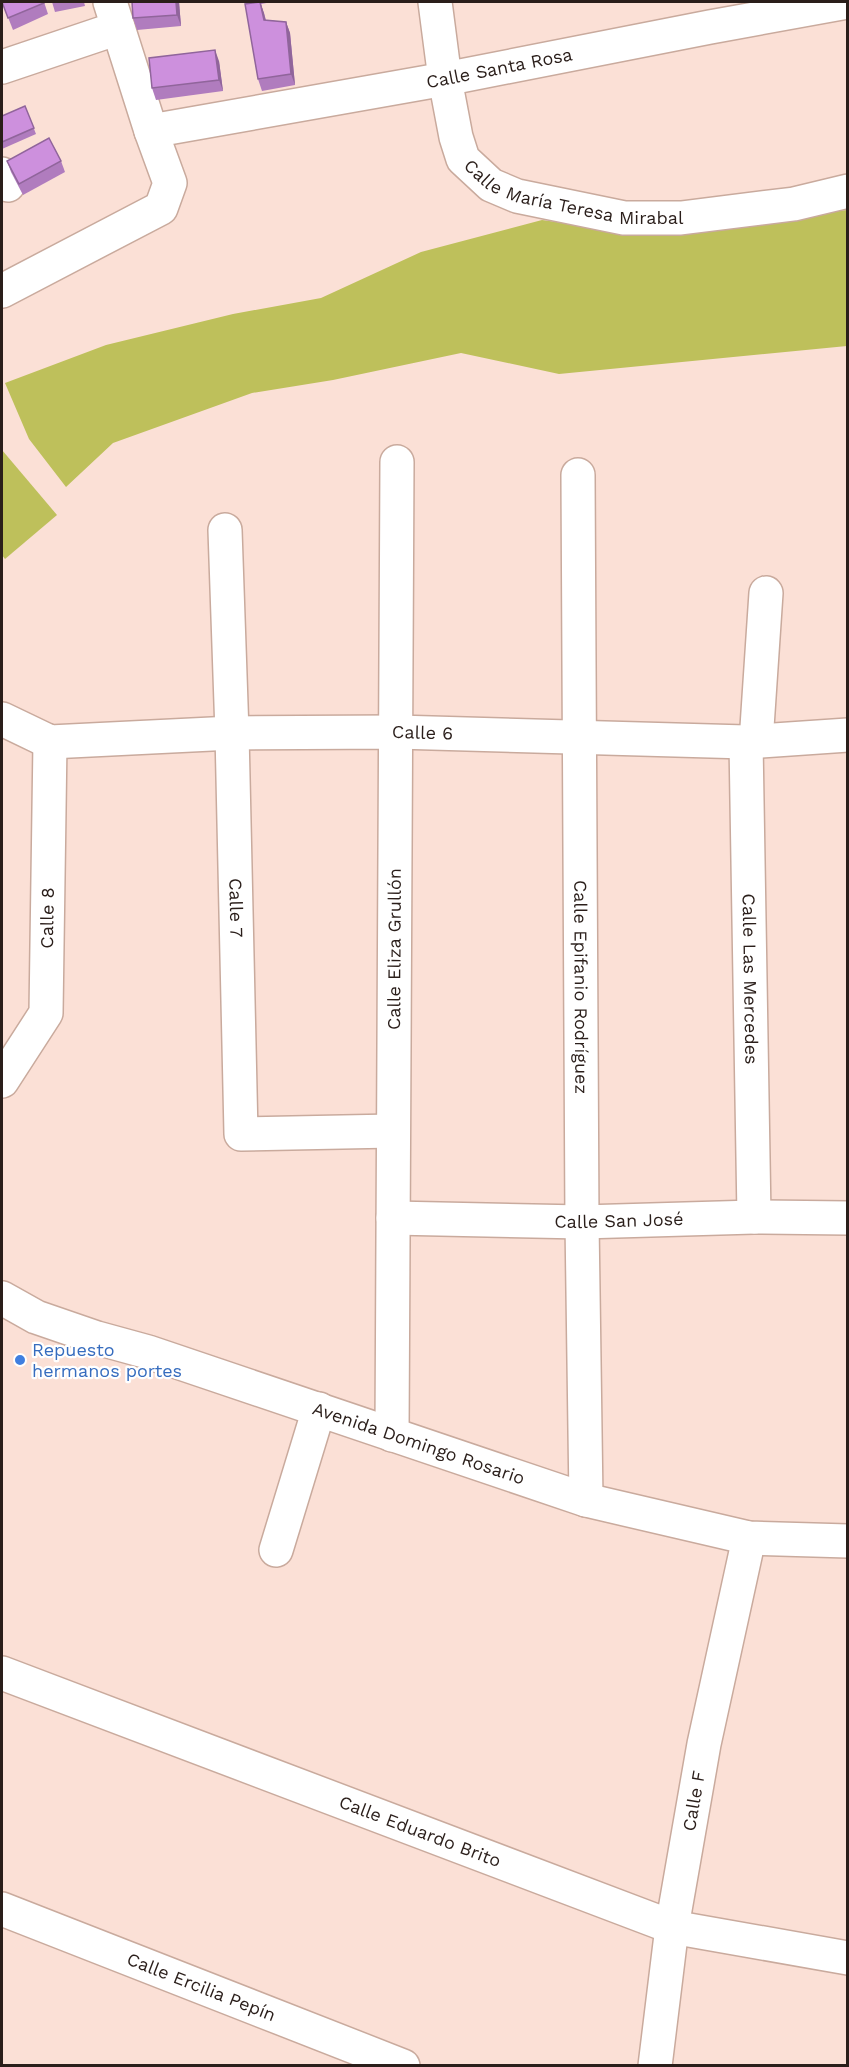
<svg xmlns="http://www.w3.org/2000/svg" width="849" height="2067" font-family="'Work Sans',sans-serif">
<rect width="100%" height="100%" fill="#fbe0d6"/>
<g fill="#bec05b">
<path d="M847 210V346L559 374 461 353 333 380 252 393 113 443 66 487 29 439 5 383 106 345 233 314 321 298 421 252 542 220 638 233Z"/>
<path d="M2 450 57 515 5 559 2 555Z"/>
</g>
<g fill="none" stroke-linecap="round" stroke-linejoin="round">
<defs>
<g id="minor">
<path id="s1" d="M435 2 445 79 456 137 463 159 491 185 517 196 624 218H681L794 204 848 191"/>
<path d="M2 67 118 28"/>
<path id="s2" d="M151 131 445 79 710 27 848 2"/>
<path d="M2 174 8 185"/>
<path d="M2 291 161 208 170 183 151 131 110 2"/>
<path id="s3" d="M578 475 582 1222 586 1500"/>
<path id="s4" d="M225 530 232 733 241 1134 393 1131"/>
<path id="s5" d="M2 719 50 742 232 733 397 732 746 742 848 735"/>
<path id="s6" d="M746 742 754 1217"/>
<path d="M756 742 766 593"/>
<path id="s7" d="M2 1081 46 1013 50 742"/>
<path id="s8" d="M393 1218 582 1222 754 1217 848 1218"/>
<path id="s9" d="M392 1435 397 462"/>
<path d="M276 1550 319 1409"/>
<path id="s10" d="M2 1673 672 1927 848 1958"/>
<path id="s11" d="M2 1909 403 2066"/>
<path id="s12" d="M655 2066 672 1927 704 1744 749 1538"/>
</g>
<g id="major">
<path id="s13" d="M2 1298 36 1317 97 1338 148 1352 586 1500 749 1538 848 1541"/>
</g>
</defs>
<use href="#minor" stroke="#c9aa9d" stroke-width="36"/>
<use href="#major" stroke="#c9aa9d" stroke-width="36"/>
<use href="#minor" stroke="#fff" stroke-width="33"/>
<use href="#major" stroke="#fff" stroke-width="33"/>
</g>
<g fill="#b07cbe">
<path d="M2 2H44L48 14 13 30Z"/>
<path d="M52 2H84L85 6 55 12Z"/>
<path d="M132 2H179L181 26 137 30 133 18Z"/>
<path d="M249 2H272L261 4 266 20 286 22 290 33 295 85 262 91 258 79Z"/>
<path d="M219 61 223 91 156 100 152 88Z"/>
<path d="M25 106 36 134 2 149V116Z"/>
<path d="M7 161H61L65 172 23 195 11 172Z"/>
</g>
<g fill="#90659b">
<path d="M176 2H179L181 26 177 15Z"/>
<path d="M260 2 264 13 268 31 264 20Z"/>
<path d="M286 22 290 33 295 85 291 74Z"/>
<path d="M215 50 219 61 223 91 219 80Z"/>
</g>
<g fill="#cd90dd" stroke="#90659b" stroke-width="1.5">
<path d="M2 2H44V3L8 18Z"/>
<path d="M132 2H176L177 15 133 18Z"/>
<path d="M260 2 264 20 286 22 291 74 258 79 245 4Z"/>
<path d="M215 50 219 80 152 88 149 58Z"/>
<path d="M25 106 34 128 2 142V116Z"/>
<path d="M49 138 61 161 19 184 7 161Z"/>
</g>
<circle fill="#3f7fe0" stroke="#fff" stroke-width="2" cx="20" cy="1360" r="6"/>
<g text-anchor="middle" stroke-width="4.5" stroke-linejoin="round" paint-order="stroke">
<g font-size="18" fill="#2a1e1a" stroke="#fff">
<text dy="6" stroke="none"><textPath href="#s2" startOffset="354">Calle Santa Rosa</textPath></text>
<text dy="6" stroke="none"><textPath href="#s1" startOffset="280">Calle María Teresa Mirabal</textPath></text>
<text dy="6" stroke="none"><textPath href="#s5" startOffset="426">Calle 6</textPath></text>
<text dy="6" stroke="none"><textPath href="#s4" startOffset="378">Calle 7</textPath></text>
<text dy="6" stroke="none"><textPath href="#s7" startOffset="176">Calle 8</textPath></text>
<text dy="6" stroke="none"><textPath href="#s9" startOffset="486">Calle Eliza Grullón</textPath></text>
<text dy="6" stroke="none"><textPath href="#s6" startOffset="237">Calle Las Mercedes</textPath></text>
<text dy="6" stroke="none"><textPath href="#s3" startOffset="512">Calle Epifanio Rodríguez</textPath></text>
<text dy="6" stroke="none"><textPath href="#s8" startOffset="226">Calle San José</textPath></text>
<text dy="6" stroke="none"><textPath href="#s13" startOffset="442">Avenida Domingo Rosario</textPath></text>
<text dy="6" stroke="none"><textPath href="#s12" startOffset="268">Calle F</textPath></text>
<text dy="6" stroke="none"><textPath href="#s10" startOffset="447">Calle Eduardo Brito</textPath></text>
<text dy="6" stroke="none"><textPath href="#s11" startOffset="214">Calle Ercilia Pepín</textPath></text>
</g>
<g font-size="18" fill="#366cbe" stroke="#fff" text-anchor="start">
<text x="32" y="1356">Repuesto<tspan x="32" dy="21">hermanos portes</tspan></text>
</g>
</g>
<rect width="849" height="2067" fill="none" stroke="#2a1e1a" stroke-width="6"/>
</svg>
